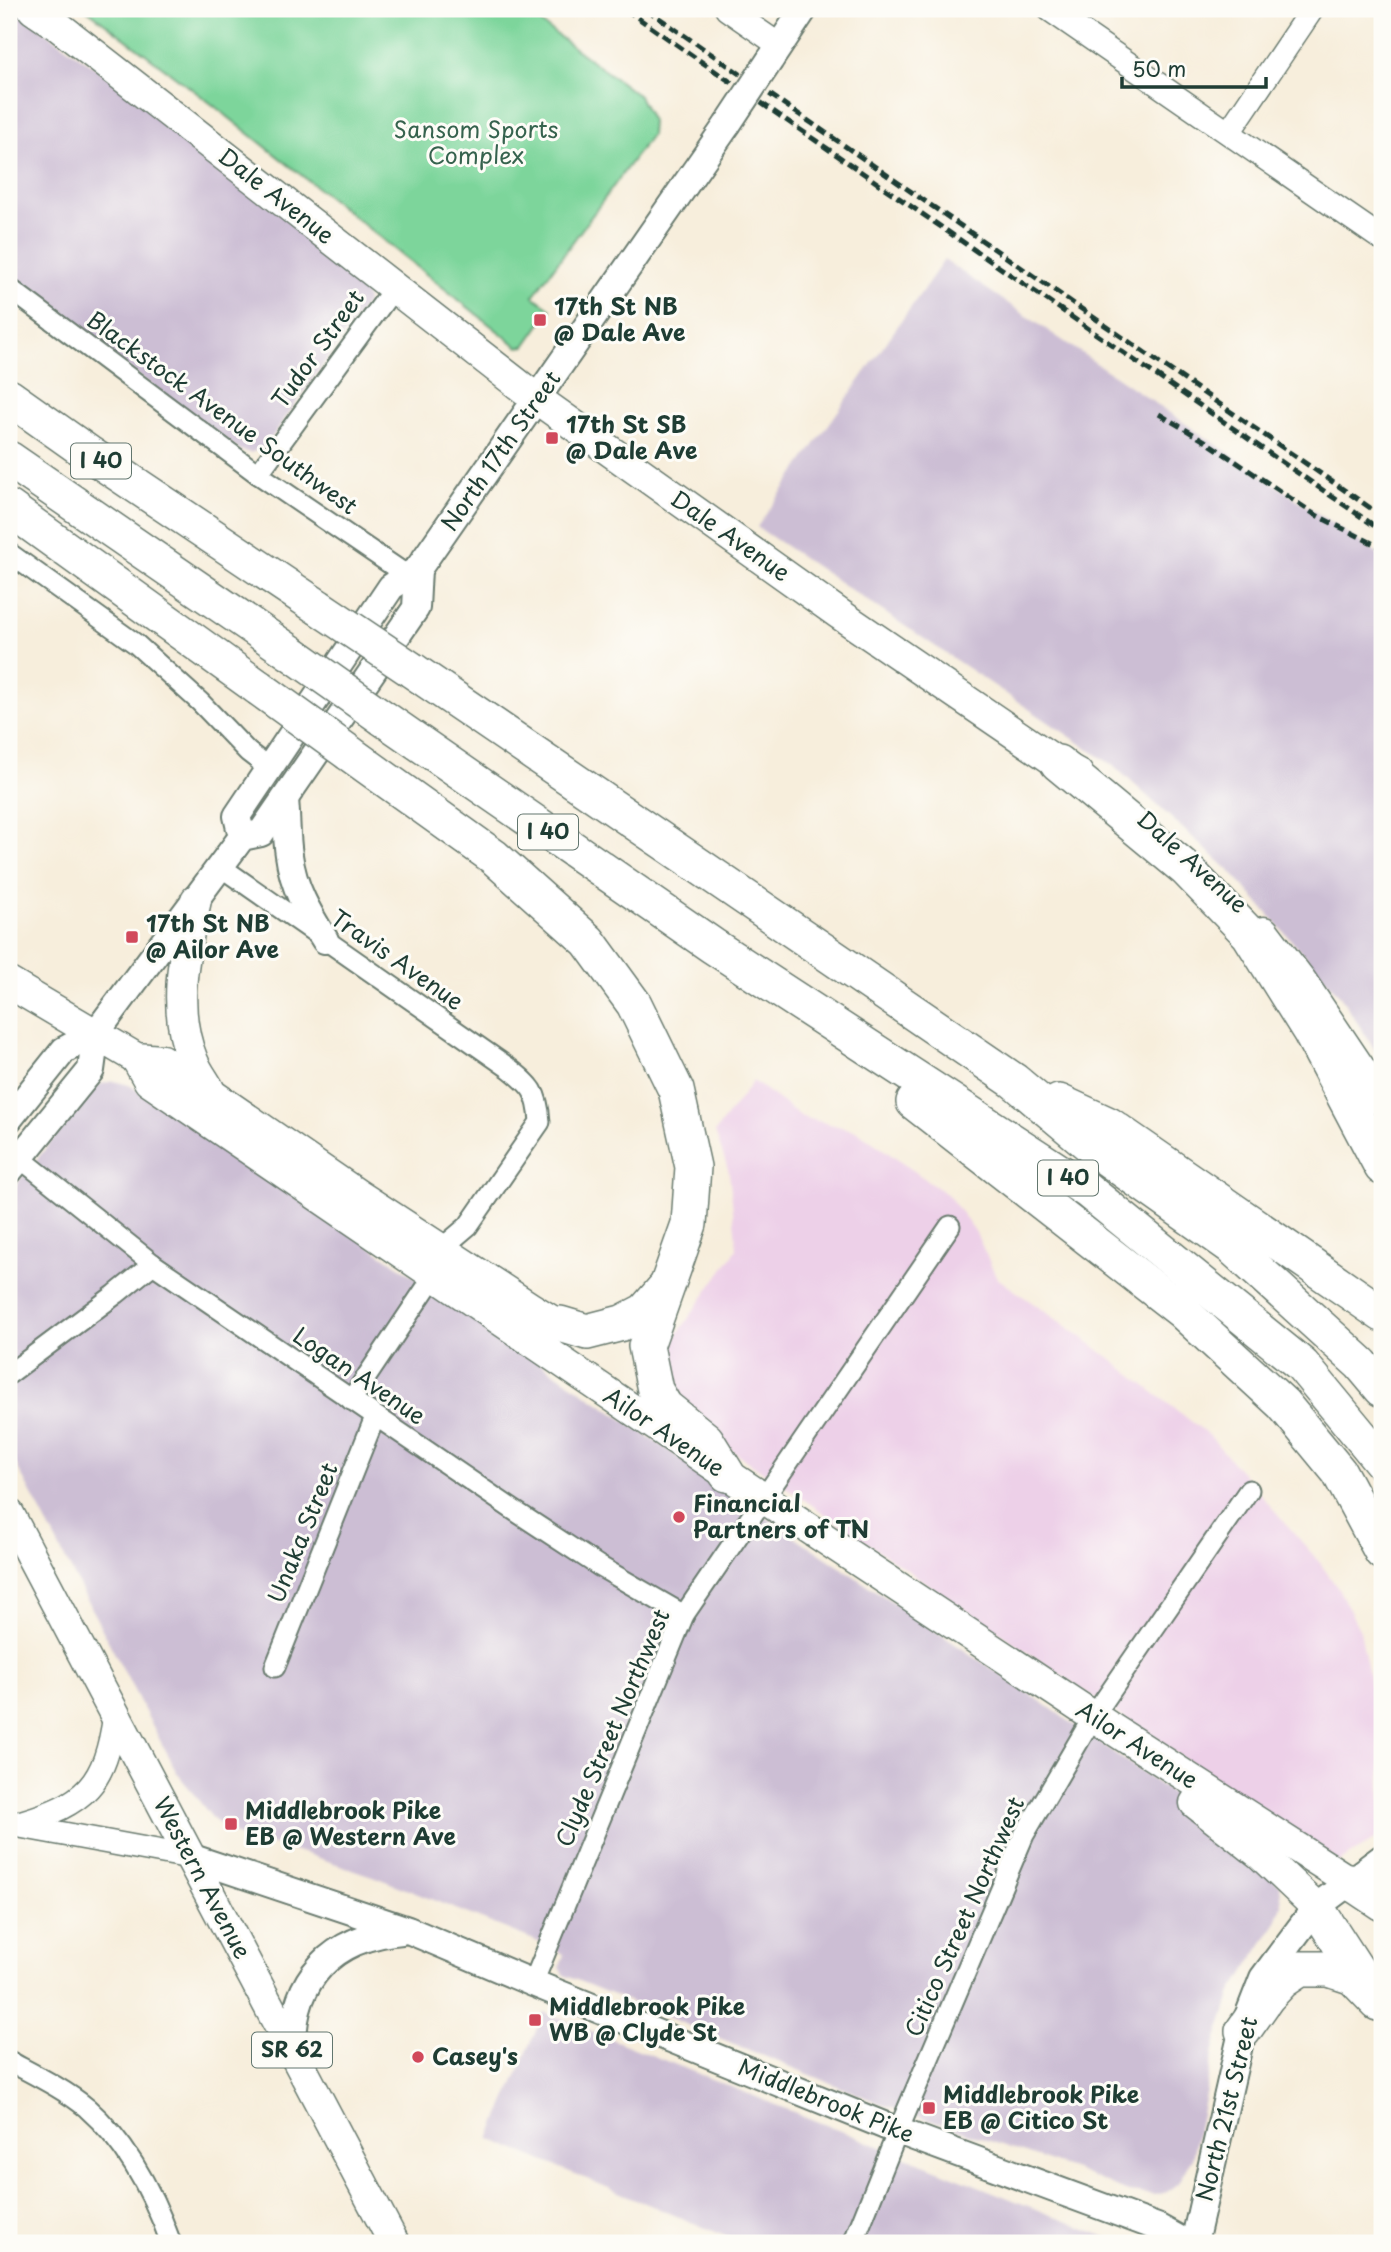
<svg xmlns="http://www.w3.org/2000/svg" width="1391" height="2252" font-family="'Playpen Sans',sans-serif">
<rect width="100%" height="100%" fill="#fdfcf7"/>
<filter id="ink" filterUnits="userSpaceOnUse"><feTurbulence type="fractalNoise" baseFrequency=".0143" numOctaves="2"/><feDisplacementMap in="SourceGraphic" scale="14" xChannelSelector="R" yChannelSelector="G"/><feConvolveMatrix kernelMatrix="1 2 1 2 8 2 1 2 1" color-interpolation-filters="sRGB"/></filter>
<filter id="wash" filterUnits="userSpaceOnUse"><feTurbulence type="fractalNoise" baseFrequency=".00686" numOctaves="4" result="noise"/><feDisplacementMap in="SourceGraphic" scale="28" xChannelSelector="R" yChannelSelector="G"/><feGaussianBlur stdDeviation="1.57" result="paint"/><feColorMatrix in="noise" values="0 0 0 0 0 0 0 0 0 0 0 0 0 0 0 0 0 1.4 0 .05"/><feComposite in="paint" operator="in"/></filter>
<g filter="url(#wash)">
<rect width="100%" height="100%" fill="#f7eedc"/>
<path fill="#edd0e8" d="M753 1081 802 1117 857 1131 948 1195 975 1231 997 1278 1090 1343 1210 1436 1320 1563 1339 1590 1360 1631 1380 1731 1382 1835 1337 1863 721 1443 673 1407 658 1362 737 1249 729 1172 715 1132Z"/>
<g fill="#ccbed4">
<path d="M9 9H13L122 87 362 279 367 302 265 447 250 453 240 450 9 281Z"/>
<path d="M944 260 1382 557V1061L1341 997 1232 873 1114 766 757 527Z"/>
<path d="M113 1081 129 1085 346 1230 776 1524 1046 1705 1215 1824 1280 1885 1282 1905 1276 1922 1232 1992 1215 2045 1192 2158 1178 2183 1167 2192 1156 2195 1128 2192 1075 2170 887 2106 564 1975 560 1967 564 1954 534 1940 375 1877 307 1854 236 1835 214 1820 177 1773 9 1451V1193L98 1085Z"/>
<path d="M544 2012 1118 2242 1120 2243H742L490 2139Z"/>
</g>
<path fill="#7dd59b" stroke="#4e8968" stroke-width="2" d="M86 9H522L639 96 652 121 651 135 533 296 551 309 525 346 518 347 213 105Z"/>
</g>
<g filter="url(#ink)">
<g fill="none" stroke-linecap="round" stroke-linejoin="round">
<defs>
<g id="minor">
<path d="M9 288 258 474 408 576"/>
<path d="M258 474 394 288"/>
<path d="M9 553 136 644 200 702 248 752 269 768"/>
<path d="M221 867 509 1068C532 1086 538 1092 540 1122L468 1226 441 1249"/>
<path d="M20 1158 153 1264 512 1509 599 1566 684 1615"/>
<path d="M9 1374 116 1294 153 1264"/>
<path d="M351 1400 434 1276"/>
<path d="M275 1667 375 1417"/>
<path d="M533 1983 684 1615 950 1226"/>
<path d="M9 2061C35 2075 64 2089 87 2108 128 2144 153 2193 171 2243"/>
<path d="M853 2243 898 2131 1024 1835 1093 1717 1249 1490"/>
</g>
<g id="tertiary">
<path d="M727 9 779 45"/>
<path d="M1049 9 1382 239"/>
<path d="M1229 132 1312 9"/>
<path d="M19 1823C86 1804 105 1785 115 1715"/>
<path d="M9 1824 190 1857"/>
</g>
<g id="secondary">
<path d="M770 60 804 9"/>
<path d="M285 800C287 818 286 837 289 855 293 887 308 913 325 940"/>
<path d="M242 837 237 816 391 587 418 569 727 125"/>
<path d="M9 1119 64 1050 96 1033 242 837 261 833 416 608 418 569"/>
<path d="M9 1171 91 1070 96 1033"/>
<path d="M190 1857 408 1930 533 1983 898 2131 1157 2227 1186 2243"/>
<path d="M293 2051C291 1979 332 1937 402 1931"/>
<path d="M1194 2243 1242 2032 1263 1978 1316 1907 1382 1858"/>
</g>
<g id="primary">
<path d="M33 9 58 26 537 399 838 613 1058 763 1078 774"/>
<path d="M196 900C184 953 171 1008 193 1061 197 1071 204 1080 209 1089"/>
<path d="M1264 932 1302 982 1382 1101"/>
<path d="M9 983 136 1058 162 1060 357 1194 531 1308 552 1321 560 1324"/>
<path d="M136 1058 149 1081 727 1474 1114 1730 1349 1881"/>
<path d="M9 1514 394 2243"/>
<path d="M1195 1803 1260 1854 1316 1907"/>
</g>
<g id="motorway">
<path d="M9 397 88 453 318 607"/>
<path d="M9 459 291 653"/>
<path d="M9 508 259 688"/>
<path d="M412 670 1014 1081 1101 1154 1231 1246 1361 1364 1382 1389"/>
<path d="M383 718 713 946 1087 1190 1302 1365 1382 1462"/>
<path d="M349 753 494 857 588 941 634 1004 676 1090 693 1167 689 1224 646 1346 655 1390 665 1407 706 1440 727 1474"/>
<path d="M1058 763 1186 869 1249 934 1311 1033 1382 1167"/>
<path d="M914 1102 1182 1311 1283 1404 1339 1472 1382 1552"/>
<path d="M1059 1102 1109 1125 1382 1314"/>
<path d="M560 1324 587 1332 622 1323 645 1311 665 1288"/>
<path d="M1349 1881 1382 1903"/>
<path d="M1316 1907 1367 1986"/>
<path d="M1243 2031 1267 1997 1282 1981 1300 1969H1329L1353 1977 1378 2003"/>
</g>
</defs>
<use href="#minor" stroke="#6b7b6f" stroke-width="23"/>
<use href="#tertiary" stroke="#6b7b6f" stroke-width="26"/>
<use href="#secondary" stroke="#6b7b6f" stroke-width="30"/>
<use href="#primary" stroke="#6b7b6f" stroke-width="33"/>
<use href="#motorway" stroke="#6b7b6f" stroke-width="38"/>
<use href="#minor" stroke="#fff" stroke-width="19"/>
<use href="#tertiary" stroke="#fff" stroke-width="23"/>
<use href="#secondary" stroke="#fff" stroke-width="26"/>
<use href="#primary" stroke="#fff" stroke-width="30"/>
<use href="#motorway" stroke="#fff" stroke-width="35"/>
<g stroke="#1f3d34" stroke-width="5" stroke-dasharray="10 5" stroke-linecap="butt">
<path d="M625 9 1382 531"/>
<path d="M646 9 1382 516"/>
<path d="M1159 414 1205 441 1314 514 1382 548"/>
</g>
<defs>
<path id="secondary-bridge" d="M727 125 770 60"/>
<g id="motorway-bridge">
<path d="M318 607 412 670"/>
<path d="M291 653 383 718"/>
<path d="M259 688 349 753"/>
</g>
</defs>
<use href="#secondary-bridge" stroke="#6b7b6f" stroke-width="30" stroke-linecap="butt"/>
<use href="#motorway-bridge" stroke="#6b7b6f" stroke-width="38" stroke-linecap="butt"/>
<use href="#secondary-bridge" stroke="#fff" stroke-width="26"/>
<use href="#motorway-bridge" stroke="#fff" stroke-width="35"/>
</g>
</g>
<g fill="#d1495b" stroke="#fdfcf7" stroke-width="2.5">
<rect x="533" y="313" width="14" height="14" rx="3.5"/>
<rect x="545" y="431" width="14" height="14" rx="3.5"/>
<rect x="125" y="930" width="14" height="14" rx="3.5"/>
<circle cx="679" cy="1517" r="7"/>
<rect x="224" y="1817" width="14" height="14" rx="3.5"/>
<rect x="528" y="2013" width="14" height="14" rx="3.5"/>
<circle cx="418" cy="2057" r="7"/>
<rect x="922" y="2101" width="14" height="14" rx="3.5"/>
</g>
<g text-anchor="middle" stroke-width="6" stroke-linejoin="round" paint-order="stroke">
<g fill="#fdfcf7" stroke="#62766e" stroke-width="2">
<rect x="71" y="443.5" width="60" height="35" rx="5"/>
<rect x="518" y="814.5" width="60" height="35" rx="5"/>
<rect x="1038" y="1160.5" width="60" height="35" rx="5"/>
<rect x="252" y="2032.5" width="80" height="35" rx="5"/>
</g>
<g font-size="21" font-weight="bold" fill="#1f3d34">
<text x="101" y="468">I 40</text>
<text x="548" y="839">I 40</text>
<text x="1068" y="1185">I 40</text>
<text x="292" y="2057">SR 62</text>
</g>
<g font-size="23" fill="#36634e" stroke="#fdfcf7">
<text x="476" y="138">Sansom Sports<tspan x="476" dy="26">Complex</tspan></text>
</g>
<g font-size="23" fill="#1f3d34" stroke="#fdfcf7">
<text transform="translate(276 196) rotate(38)" y="8">Dale Avenue</text>
<text transform="translate(318 349) rotate(-54)" y="8">Tudor Street</text>
<text transform="translate(222 413) rotate(36)" y="8">Blackstock Avenue Southwest</text>
<text transform="translate(501 451) rotate(-55)" y="8">North 17th Street</text>
<text transform="translate(730 536) rotate(35)" y="8">Dale Avenue</text>
<text transform="translate(1192 862) rotate(42)" y="8">Dale Avenue</text>
<text transform="translate(397 960) rotate(35)" y="8">Travis Avenue</text>
<text transform="translate(359 1376) rotate(34)" y="8">Logan Avenue</text>
<text transform="translate(664 1432) rotate(34)" y="8">Ailor Avenue</text>
<text transform="translate(303 1533) rotate(-68)" y="8">Unaka Street</text>
<text transform="translate(613 1728) rotate(-67)" y="8">Clyde Street Northwest</text>
<text transform="translate(1137 1745) rotate(33)" y="8">Ailor Avenue</text>
<text transform="translate(202 1878) rotate(62)" y="8">Western Avenue</text>
<text transform="translate(965 1917) rotate(-66)" y="8">Citico Street Northwest</text>
<text transform="translate(826 2101) rotate(22)" y="8">Middlebrook Pike</text>
<text transform="translate(1227 2109) rotate(-76)" y="8">North 21st Street</text>
</g>
<g font-size="23" font-weight="bold" fill="#1f3d34" stroke="#fdfcf7" text-anchor="start">
<text x="554" y="315">17th St NB<tspan x="554" dy="26">@ Dale Ave</tspan></text>
<text x="566" y="433">17th St SB<tspan x="566" dy="26">@ Dale Ave</tspan></text>
<text x="146" y="932">17th St NB<tspan x="146" dy="26">@ Ailor Ave</tspan></text>
<text x="693" y="1512">Financial<tspan x="693" dy="26">Partners of TN</tspan></text>
<text x="245" y="1819">Middlebrook Pike<tspan x="245" dy="26">EB @ Western Ave</tspan></text>
<text x="549" y="2015">Middlebrook Pike<tspan x="549" dy="26">WB @ Clyde St</tspan></text>
<text x="432" y="2065">Casey's</text>
<text x="943" y="2103">Middlebrook Pike<tspan x="943" dy="26">EB @ Citico St</tspan></text>
</g>
</g>
<rect width="1391" height="2252" fill="none" stroke="#fdfcf7" stroke-width="35"/>
<path d="M1122 77v10h144v-10" fill="none" stroke="#1f3d34" stroke-width="3.5"/>
<text x="1132" y="77" font-size="21" fill="#1f3d34" stroke="#fdfcf7" stroke-width="5" paint-order="stroke">50 m</text>
</svg>
